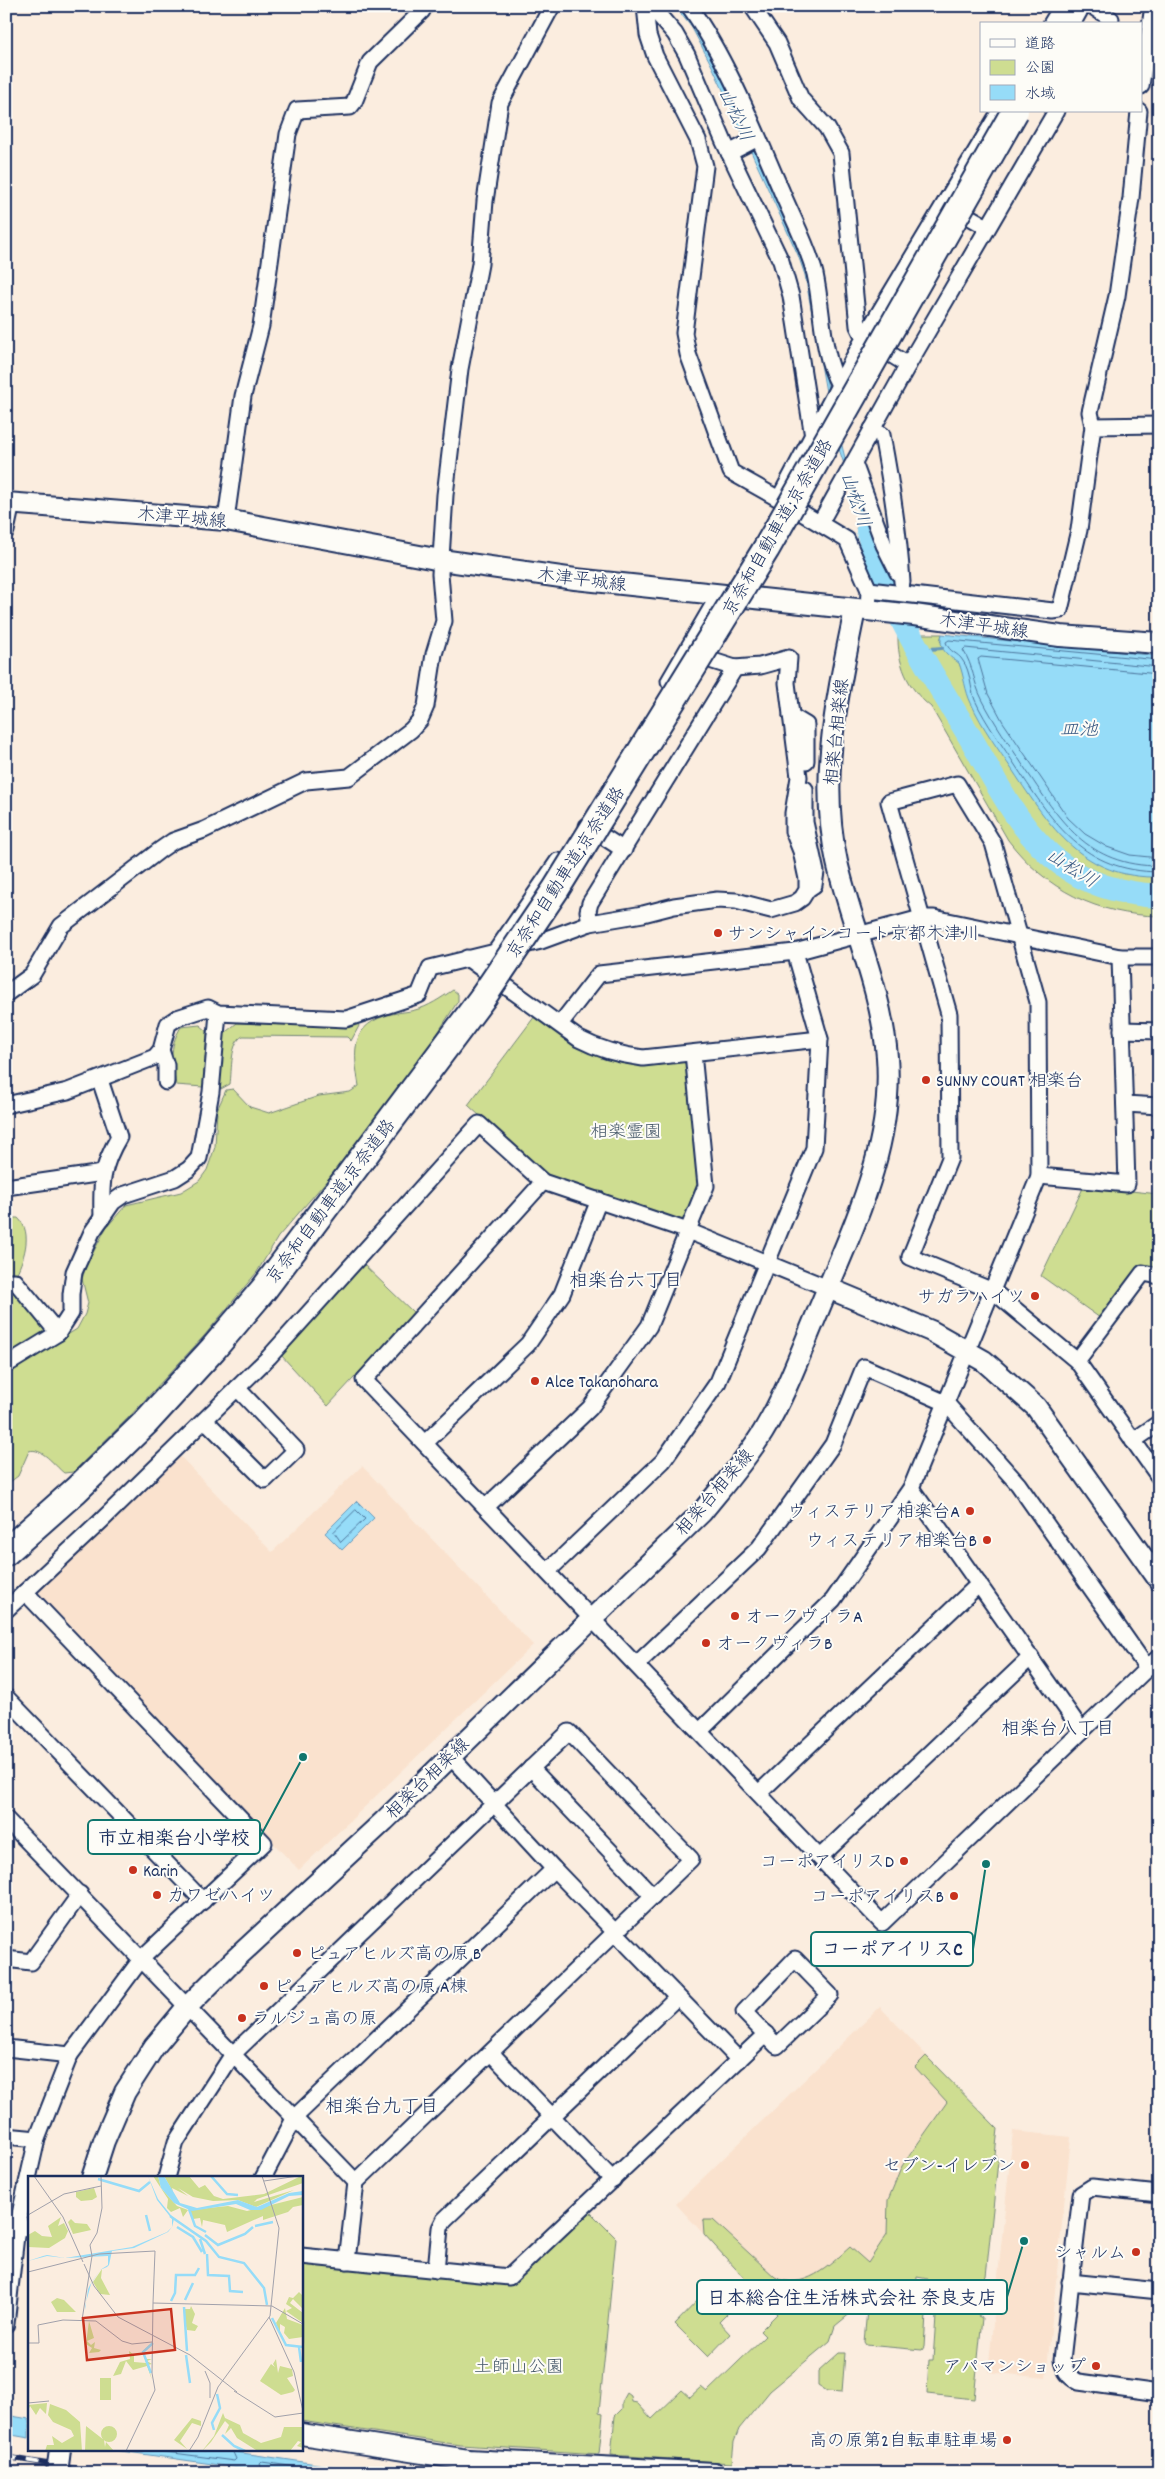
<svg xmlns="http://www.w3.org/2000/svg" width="1165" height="2479" font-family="Dekko,'Klee One',sans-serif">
<rect width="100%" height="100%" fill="#fbeddf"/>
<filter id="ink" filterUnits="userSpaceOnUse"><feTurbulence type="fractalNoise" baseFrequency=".02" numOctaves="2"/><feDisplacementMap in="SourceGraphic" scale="10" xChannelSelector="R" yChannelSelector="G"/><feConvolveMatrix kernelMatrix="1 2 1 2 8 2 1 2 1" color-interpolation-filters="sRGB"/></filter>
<g filter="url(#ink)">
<g fill="#fae2ce">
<path d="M178 1454 272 1552 362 1466 533 1645 299 1870 36 1596V1589Z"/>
<path d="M880 2007 973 2104 928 2279 916 2278V2294L906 2299 905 2309 857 2308 835 2326 830 2341 777 2314 676 2204Z"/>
<path d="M1013 2131 1071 2137 1046 2378 988 2372Z"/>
</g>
<g fill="#cedd91" stroke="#748678">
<path d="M898 633H901L915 658 921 676 923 675C944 709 965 744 987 779 1033 853 1063 899 1159 903V916C1097 915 1046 890 1008 840L931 707C907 688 897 663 898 633Z"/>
<path d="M923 634H942L940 641 959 663 964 676 1099 864 1125 874 1159 877V890C1102 887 1058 862 1026 816L918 636Z"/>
<path d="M453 990 458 994V1001L392 1105 278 1237 257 1272 204 1336 130 1416 73 1472 64 1473C54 1465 42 1447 29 1451L18 1476 6 1485V1372L77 1329 85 1314 88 1303 82 1279 86 1266 106 1228 126 1205 181 1192 199 1181 207 1170 215 1147 217 1110 226 1090 233 1089 250 1107 269 1113 319 1096 350 1092 359 1086C353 1050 350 1024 392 1014 400 1012 408 1012 415 1010 428 1007 441 998 453 990Z"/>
<path d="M535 1016C567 1038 598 1063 639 1064 653 1064 667 1061 681 1060L687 1065 701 1186 687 1219 680 1222 547 1178 468 1105Z"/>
<path d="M237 1023 347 1026 358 1024 359 1026 351 1041 347 1037 243 1036C230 1042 232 1070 230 1084L221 1089 217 1084 222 1035Z"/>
<path d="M200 1025 207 1031 203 1087 176 1085C172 1062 168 1048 181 1027Z"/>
<path d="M1084 1186 1159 1194V1268L1140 1265 1100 1318 1041 1276Z"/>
<path d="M6 1218H18C34 1233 23 1261 15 1277H6Z"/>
<path d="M362 1263 414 1313 328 1406 280 1354Z"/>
<path d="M6 1283H13L49 1330 6 1355Z"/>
<path d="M926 2056 998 2129 995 2155 998 2161 986 2276 982 2280 978 2316 982 2318 974 2399 927 2394 929 2360H933L937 2302 926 2300 928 2279 917 2277 916 2294 906 2299 905 2309 857 2308 835 2326 830 2341 770 2391 739 2429 734 2442 732 2463 611 2455 615 2416 622 2409V2402L627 2393 631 2396 632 2402 637 2403 652 2419 682 2390 690 2397 701 2387 707 2392 765 2336 760 2331 777 2314 704 2234 703 2220H713L775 2277C803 2292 830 2265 850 2247L868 2263 887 2234 888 2200 902 2166 947 2102 915 2067Z"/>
<path d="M590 2212 616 2238 599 2413 603 2414 599 2454 460 2445 301 2421V2262L514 2283Z"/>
<path d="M709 2293 728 2313 719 2322 730 2334 708 2357 675 2324 702 2296 705 2298Z"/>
<path d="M867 2310 922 2311 926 2315 924 2347 922 2350 866 2345 864 2342Z"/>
<path d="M839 2353H845L842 2392 827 2391 818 2385V2372Z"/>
</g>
<g fill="#96dcf8" stroke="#6597ba">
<path d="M675 6H683L706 45 790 225 808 275 828 389 845 458 883 559 870 566 856 528H864V524L833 431 805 275 798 255 713 68 692 28Z"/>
<path d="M942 634 1159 656V877C1083 879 1050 827 1013 771 998 749 982 727 971 703 965 691 964 676 959 663 947 655 938 649 942 634Z"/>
<path d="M357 1501 374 1518 342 1550 325 1533Z"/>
<path d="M6 2415 29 2419V2438L6 2434Z"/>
<path d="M114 2450H222L378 2473H275Z"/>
</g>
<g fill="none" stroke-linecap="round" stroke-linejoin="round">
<g stroke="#4c749c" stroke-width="1">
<path d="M1159 660 949 640 946 642C949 653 958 652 963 661 971 672 970 688 975 700 986 724 1003 746 1017 768 1055 825 1083 871 1159 872"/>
<path d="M1159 667 965 648 963 650C974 667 973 682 982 699 994 723 1010 745 1024 767 1060 821 1087 866 1159 866"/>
<path d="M1159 674 981 657 978 659 988 694 1003 722 1068 818 1085 834 1107 847 1130 855 1159 858"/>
<path d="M356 1510 365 1519 341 1542 334 1532Z"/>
<path d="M151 2450 234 2461 236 2459 232 2450"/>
<path d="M264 2473 260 2464 262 2462 338 2473"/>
</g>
<path stroke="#6597ba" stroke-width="4" d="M918 650 942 648"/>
<path stroke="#96dcf8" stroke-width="24" d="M868 531C886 605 931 672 970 737 996 781 1019 832 1060 863 1089 886 1123 894 1159 896"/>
<defs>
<g id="street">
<path d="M645 6 648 35 655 56 698 140 705 166 684 333 688 354 731 472 779 499"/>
<path d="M651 6 675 34 687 55 724 142 781 261 791 296 813 437"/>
<path d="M689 6C727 59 755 130 781 190 792 217 808 246 815 274 823 311 821 352 839 385"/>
<path d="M752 6 777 43 801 99 827 128 841 153 858 326 864 338 908 365"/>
<path d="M1092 6 1111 19"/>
<path d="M1051 24 1062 6"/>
<path d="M1141 86 1153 6"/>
<path d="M729 153 758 138"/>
<path d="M954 208 987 227"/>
<path d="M1093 426 1090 412 1117 296 1131 198 1139 111"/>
<path d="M872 429 882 435C891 483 899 532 902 582"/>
<path d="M854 463 884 545 898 573"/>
<path d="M226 520 243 396 261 326 288 134 297 110 350 107 354 102 370 62 422 11 424 6"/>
<path d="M820 523 908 365 1056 111"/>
<path d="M6 531 12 503"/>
<path d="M869 590 1053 611 1060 610 1079 530 1093 426 1159 425"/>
<path d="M868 611 869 590 847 540 779 499 864 338 1000 111"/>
<path d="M669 681 719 595"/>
<path d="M791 716 806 725V761"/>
<path d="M805 789V822L816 872 814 885 808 889"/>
<path d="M587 826 624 850"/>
<path d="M590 923 588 911 590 903 735 668 713 661 690 647"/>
<path d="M496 951 558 861"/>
<path d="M467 958 579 1039C600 1050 620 1055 643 1058L820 1039 795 952 921 918H934L1120 957H1159"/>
<path d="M6 994 32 975 61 926 160 850 173 841 204 830 306 781 349 777 411 730 420 720 426 706 434 654 444 621 440 574 445 495 460 369 480 264 485 201 500 103 552 6"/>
<path d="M560 1024 599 974 795 952"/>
<path d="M1122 1030 1159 1031"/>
<path d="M161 1050 166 1065V1082"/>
<path d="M100 1080 119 1137C101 1167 101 1184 102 1218"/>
<path d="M1125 1104 1159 1106"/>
<path d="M6 1105 68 1091 155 1057 161 1050 168 1024 177 1018 208 1008 218 1013 346 1019 419 995 430 968 541 941 590 923 643 914 674 906 717 900 736 901 771 910 795 903 802 898 807 890V879L801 851 793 831V813L799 777 787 683 789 658 760 666 735 668"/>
<path d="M1039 1176 1127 1184 1120 957"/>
<path d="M543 1182 364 1380 882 1923 1159 1657"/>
<path d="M6 1187 103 1173"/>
<path d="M6 1281H15L58 1333"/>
<path d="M1077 1361 1143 1273 1159 1276"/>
<path d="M6 1365 58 1333 71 1313V1294L74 1272 92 1232 113 1202 123 1195 175 1178 189 1169 199 1158 211 1092 218 1013"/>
<path d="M205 1420 265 1480 296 1450 237 1388"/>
<path d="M1133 1441 1159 1423"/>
<path d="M425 1443 528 1344 562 1294 599 1200"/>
<path d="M911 1488 1082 1731"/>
<path d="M486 1507 590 1408 649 1326 706 1186 693 1053"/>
<path d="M548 1571 663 1461 718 1382 814 1148 820 1039"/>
<path d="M6 1610 101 1521 269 1357 479 1124 543 1182 688 1231 828 1288"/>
<path d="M637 1664 759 1548 833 1444 864 1367 946 1403 1018 1484 1147 1668"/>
<path d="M6 1697 203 1901"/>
<path d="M700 1731 833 1600 911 1488 1039 1176 1038 1002 993 843 957 784 889 802 949 1014 950 1158 910 1257 993 1291 1077 1361 1159 1477"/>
<path d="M450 1756 554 1869 739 2060"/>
<path d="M531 1768 653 1896"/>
<path d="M759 1793 979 1584"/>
<path d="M6 1819 356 2182"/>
<path d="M820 1857 1031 1657"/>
<path d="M6 1959 31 1962 80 1894"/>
<path d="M795 1959 830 1995 777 2046 744 2012Z"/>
<path d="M6 2048 70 2055"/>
<path d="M491 2053 613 2180"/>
<path d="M6 2136 37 2139"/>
<path d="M166 2178 176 2142 233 2054 569 1732 691 1859 356 2182 347 2261"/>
<path d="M263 2178 295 2117 554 1869"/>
<path d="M1159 2194 1092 2187 1081 2194 1062 2360C1065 2371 1068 2377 1079 2382L1159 2393"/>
<path d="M6 2226 29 2228"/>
<path d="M301 2256 509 2277 766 2034"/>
<path d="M436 2270 440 2228 444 2220 677 1997"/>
<path d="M1070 2282 1159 2291"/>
<path d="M6 2324 17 2227 37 2139 70 2055 142 1958 264 1843 25 1592"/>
</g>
<g id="secondary">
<path d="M6 503 226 520 441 560 575 579 914 615 1060 636 1159 643"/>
<path d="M828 1288 931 1331 984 1361 1036 1407 1159 1580"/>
<path d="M92 2178 104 2141 125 2092 154 2047 188 2006 234 1960 384 1821 702 1512C723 1486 745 1461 763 1432 786 1394 801 1351 819 1309 852 1229 894 1147 887 1057 882 990 852 927 837 862 818 777 838 693 855 610"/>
<path d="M301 2434 468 2460 714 2473"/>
</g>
<g id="highway">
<path d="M1066 24 1076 6"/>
<path d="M6 1552 76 1490 145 1423 213 1349 264 1289 483 997"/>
</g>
</defs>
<use href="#street" stroke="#1b2f5e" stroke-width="19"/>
<use href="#secondary" stroke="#1b2f5e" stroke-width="24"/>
<use href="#highway" stroke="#1b2f5e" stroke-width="30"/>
<use href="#street" stroke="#fdfcf7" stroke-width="15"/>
<use href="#secondary" stroke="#fdfcf7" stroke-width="20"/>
<use href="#highway" stroke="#fdfcf7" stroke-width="26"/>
<defs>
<g id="rail">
<path d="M6 2457 103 2473"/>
<path d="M6 2469 25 2473"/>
</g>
</defs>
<use href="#rail" stroke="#1b2f5e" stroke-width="5.5"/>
<use href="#rail" stroke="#fdfcf7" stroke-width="4" stroke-dasharray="11" stroke-linecap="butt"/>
<defs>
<path id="secondary-bridge" d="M57 2473 60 2450"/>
<path id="highway-bridge" d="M483 997 556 889 766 549 1015 111"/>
</defs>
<use href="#secondary-bridge" stroke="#1b2f5e" stroke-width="24" stroke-linecap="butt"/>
<use href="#highway-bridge" stroke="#1b2f5e" stroke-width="30" stroke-linecap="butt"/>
<use href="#secondary-bridge" stroke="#fdfcf7" stroke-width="20"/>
<use href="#highway-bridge" stroke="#fdfcf7" stroke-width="26"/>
</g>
</g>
<g fill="#c8321e" stroke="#fdfcf7" stroke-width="2">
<circle cx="718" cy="933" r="5"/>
<circle cx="926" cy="1080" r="5"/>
<circle cx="1035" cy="1296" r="5"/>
<circle cx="535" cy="1381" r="5"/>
<circle cx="970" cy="1511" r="5"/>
<circle cx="987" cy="1540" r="5"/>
<circle cx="735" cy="1616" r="5"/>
<circle cx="706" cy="1643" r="5"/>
<circle cx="904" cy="1861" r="5"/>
<circle cx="133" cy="1870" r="5"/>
<circle cx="157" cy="1895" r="5"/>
<circle cx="954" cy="1896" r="5"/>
<circle cx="297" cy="1953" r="5"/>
<circle cx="264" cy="1986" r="5"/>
<circle cx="242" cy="2018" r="5"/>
<circle cx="1025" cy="2165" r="5"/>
<circle cx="1136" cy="2252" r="5"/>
<circle cx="1096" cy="2366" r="5"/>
<circle cx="1007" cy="2440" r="5"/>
</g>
<g text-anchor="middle" stroke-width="4" stroke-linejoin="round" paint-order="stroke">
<g font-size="18" fill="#1b2f5e" stroke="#fdfcf7">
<text transform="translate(182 517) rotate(5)" y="6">木津平城線</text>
<text transform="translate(777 527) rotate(-60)" y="6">京奈和自動車道;京奈道路</text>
<text transform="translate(582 579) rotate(7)" y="6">木津平城線</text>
<text transform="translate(984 625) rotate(8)" y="6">木津平城線</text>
<text transform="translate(836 732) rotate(-84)" y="6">相楽台相楽線</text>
<text transform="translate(565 872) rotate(-57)" y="6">京奈和自動車道;京奈道路</text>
<text transform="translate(330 1201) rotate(-53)" y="6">京奈和自動車道;京奈道路</text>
<text transform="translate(714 1492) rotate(-49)" y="6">相楽台相楽線</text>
<text transform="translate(427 1778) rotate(-44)" y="6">相楽台相楽線</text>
</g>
<g font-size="18" fill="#1b2f5e" stroke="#fdfcf7" text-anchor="start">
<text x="728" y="939">サンシャインコート京都木津川</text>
<text x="936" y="1086">SUNNY COURT 相楽台</text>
<text x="1025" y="1302" text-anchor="end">サガラハイツ</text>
<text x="545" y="1387">Alce Takanohara</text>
<text x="960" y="1517" text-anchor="end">ウィステリア相楽台A</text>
<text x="977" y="1546" text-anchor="end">ウィステリア相楽台B</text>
<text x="745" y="1622">オークヴィラA</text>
<text x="716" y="1649">オークヴィラB</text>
<text x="894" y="1867" text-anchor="end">コーポアイリスD</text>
<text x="143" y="1876">Karin</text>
<text x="167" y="1901">カワゼハイツ</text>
<text x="944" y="1902" text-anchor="end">コーポアイリスB</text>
<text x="307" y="1959">ピュアヒルズ高の原 B</text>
<text x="274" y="1992">ピュアヒルズ高の原 A棟</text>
<text x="252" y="2024">ラルジュ高の原</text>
<text x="1015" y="2171" text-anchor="end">セブン-イレブン</text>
<text x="1126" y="2258" text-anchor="end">シャルム</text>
<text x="1086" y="2372" text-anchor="end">アパマンショップ</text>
<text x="997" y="2446" text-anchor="end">高の原第2自転車駐車場</text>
</g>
<g font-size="18" fill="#485a6b" stroke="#fdfcf7">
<text x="626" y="1137">相楽霊園</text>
<text x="519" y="2372">土師山公園</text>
</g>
<g font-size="19" font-style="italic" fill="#3a5a84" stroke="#fdfcf7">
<text transform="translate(737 114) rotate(65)" y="7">山松川</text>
<text transform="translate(857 499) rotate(71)" y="7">山松川</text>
<text x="1079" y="735">皿池</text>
<text transform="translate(1073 867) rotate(32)" y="7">山松川</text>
</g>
<g font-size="19" fill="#1b2f5e" stroke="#fdfcf7">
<text x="626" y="1286">相楽台六丁目</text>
<text x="1058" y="1734">相楽台八丁目</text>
<text x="382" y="2112">相楽台九丁目</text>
</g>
</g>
<g transform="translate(28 2176)">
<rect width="275" height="275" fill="#fbeddf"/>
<path d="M125 0H130L133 12 149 30 160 34 155 41 152 32 143 36 139 32 140 23ZM136 0H161L171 12 177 9 186 20 195 23 236 18 273 0 275 7 229 23 226 26 266 14 228 31 210 24 185 25 165 21 150 12 160 20 144 12 145 16ZM66 12 69 21 64 24 53 25 48 21V16ZM275 21V29L265 31 260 36 235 44V40L199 56 197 49 175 44 174 51 172 42 165 43 161 34 200 30 219 35ZM33 41 30 50 36 47 40 55 37 62 21 72 0 71V59L7 55 14 60 24 61 20 50ZM43 43 47 47 59 48 63 54 45 58 40 46ZM74 93 73 102 82 119 72 118 65 106ZM271 116 275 120V133L265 123 262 127 275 137V147L258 135 264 132 258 128 261 121 265 122ZM29 122 36 124 48 136H29L23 126ZM163 130 167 138 164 147 170 150 167 155 159 154 156 143 157 133H162ZM257 132 259 143 275 149V161L261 163 256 157 257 151 252 148V157L248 147ZM61 145 66 162 59 165 63 169 67 166 66 172 73 174 71 176 61 177 64 172 58 168ZM122 168 116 177 118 183H124L119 185 124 188 120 189 124 204 119 190 105 194 98 185 93 198 85 200 92 186 102 183 101 175 106 179V186L118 187 115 175ZM248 183 250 197 252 190 264 193 265 200 259 202 267 214 265 216 253 219 232 205 243 188 247 191 245 188ZM72 202H83V224H72ZM19 227 18 238 12 232 8 239 2 230 0 235V229ZM22 228 38 234 52 246 54 275H17L19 269H26L24 260 34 267 46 260 43 254 25 246 20 239ZM195 237 197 242 212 249 215 257 233 267 253 261 256 251H275V272L269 270 273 266 270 265 262 275 228 274 209 262 203 252 197 258 201 249 197 245 183 266 174 275 186 260ZM164 242 173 245V250L164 247 152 265 159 273 146 264ZM58 250 76 264 77 271 78 266 86 275H57ZM73 258a8 8 0 1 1 16 0a8 8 0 1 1-16 0Z" fill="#cedd91"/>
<path d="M120 0 130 23 146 43 144 51 140 56 106 72 84 75 81 89 79 91 72 94 63 108 57 130V218V134L60 113 62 109 72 94 80 89V80L37 82 19 80 0 85 15 80 19 79 37 82 104 71 139 56 144 51V43L129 24ZM130 0H136L152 27 169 32 210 24 229 31 261 17 275 15V19L261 20 233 34H222L208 28 164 35 146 27 133 12Z" fill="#96dcf8"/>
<path fill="none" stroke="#96dcf8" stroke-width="2.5" d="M183 0 199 18 210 19M70 3 111 15 122 6M161 33 167 50 178 56M118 39 122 55M142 40 178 65 191 81 216 87 236 112 239 129M227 50 245 46M149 51 165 61 174 76M177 59 190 69 217 58 225 51M172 63 177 78M179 78 180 99 201 100 202 115 215 116M157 124 165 107M143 125 147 117 148 99H167L171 92M156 131 159 175M244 142 258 169 275 171M271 171 273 186M158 179 162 207M123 197 115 176 125 167M186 254 184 247 192 232 189 218M194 259 206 270 217 275"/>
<path fill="none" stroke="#a1a1ab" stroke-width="1" d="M6 0 35 41 55 86M236 5 270 0M0 39 36 18 73 10M56 88 66 110 90 141 162 179 209 216M0 96 71 78 127 75 125 127 244 130 275 148M241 141 266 196 275 235M54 144 64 80 62 69 69 57 74 32 73 0M0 167H11L10 149 35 144 68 145 94 165 104 168 124 166M177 195 182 207V222M206 215 247 241 275 237M0 227 21 225M98 275 127 214 124 197 125 127M161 275 170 261 190 211 242 140 251 52 234 0"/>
<path fill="#c8321e" fill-opacity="0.15" stroke="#c8321e" stroke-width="2.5" d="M143 133 147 174 59 184 55 142Z"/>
<rect width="275" height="275" fill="none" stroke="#1b2f5e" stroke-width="2.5"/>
</g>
<path fill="none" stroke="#0f766e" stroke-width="2" d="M303 1757L260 1837M986 1864L973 1949M1024 2241L1007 2297"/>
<g fill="#0f766e" stroke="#fdfcf7" stroke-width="2">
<circle cx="303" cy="1757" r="5"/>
<circle cx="986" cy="1864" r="5"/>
<circle cx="1024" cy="2241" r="5"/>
</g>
<g fill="#fdfcf7" stroke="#0f766e" stroke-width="2">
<rect x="88" y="1820" width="172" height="34" rx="5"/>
<rect x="811" y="1932" width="162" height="34" rx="5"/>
<rect x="697" y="2280" width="310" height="34" rx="5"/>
</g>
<g font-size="19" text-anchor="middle" font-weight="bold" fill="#1b2f5e">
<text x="174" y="1844">市立相楽台小学校</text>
<text x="892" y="1955">コーポアイリスC</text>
<text x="852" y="2304">日本総合住生活株式会社 奈良支店</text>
</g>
<rect width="1165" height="2479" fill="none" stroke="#fdfcf7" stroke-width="25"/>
<rect x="12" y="12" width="1140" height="2454" fill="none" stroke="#1b2f5e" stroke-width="2" filter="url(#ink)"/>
<rect x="980" y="22" width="162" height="90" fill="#fdfcf7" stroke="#a3aaba"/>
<rect x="990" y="39" width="25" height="8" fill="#fdfcf7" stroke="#a3aaba"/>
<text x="1025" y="48" font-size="15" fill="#1b2f5e">道路</text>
<rect x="990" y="60" width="25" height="15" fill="#cedd91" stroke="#a3aaba"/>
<text x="1025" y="72" font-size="15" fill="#1b2f5e">公園</text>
<rect x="990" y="85" width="25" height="15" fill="#96dcf8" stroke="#a3aaba"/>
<text x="1025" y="98" font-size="15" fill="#1b2f5e">水域</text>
</svg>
